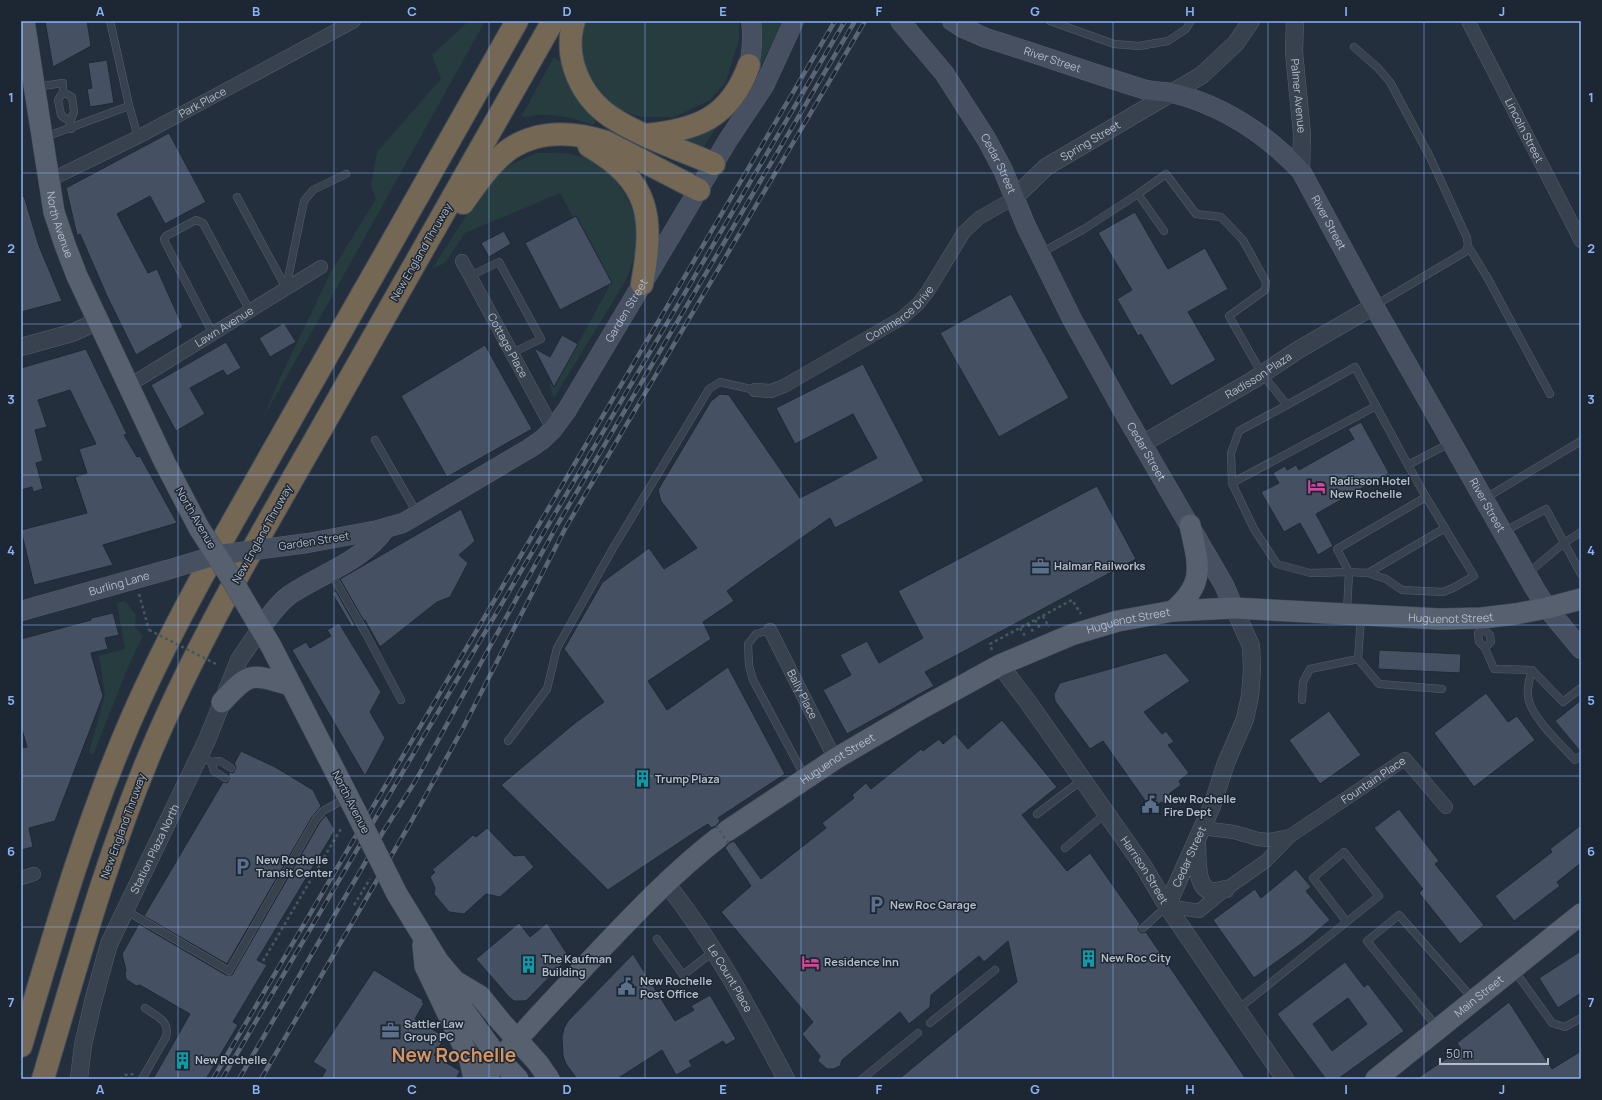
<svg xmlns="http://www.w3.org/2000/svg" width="1602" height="1100" font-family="Manrope,sans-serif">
<rect width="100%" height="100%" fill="#242f3e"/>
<g fill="#263c3f">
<path d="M469 21H485L326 307 263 418 281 376 331 272 376 199 371 186 377 152 441 79 432 55Z"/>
<path d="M583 21H739V39L726 82 710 100 675 117H640L607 104 589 80 580 52Z"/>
<path d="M758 21H784L755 77Z"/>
<path d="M554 57 562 63 576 98 598 118 593 125C579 120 565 116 550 115 540 114 530 117 521 117Z"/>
<path d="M714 124 717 126 703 148 681 139Z"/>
<path d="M537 153C548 153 561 152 571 154 608 160 639 202 637 239 636 252 631 267 626 280L554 398 549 384 557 382 609 287 560 193 465 233 445 263 432 269 478 197 507 166Z"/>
<path d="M125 601 136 615 135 627 143 636 129 665 93 755 89 753 105 695 99 656 125 649 117 603Z"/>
</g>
<g fill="#455162" stroke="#1f2835" fill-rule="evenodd">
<path d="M45 21H87L91 46 53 67Z"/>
<path d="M107 60 114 103 90 107 87 89 92 88 88 63Z"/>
<path d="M169 133 206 202 165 224 150 196 117 214 148 273 157 269 183 327 136 355 107 296 80 234 77 235 66 188Z"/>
<path d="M24 196 39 246 62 301 21 312V197Z"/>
<path d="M1135 212 1168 269 1205 248 1228 289 1188 312 1216 360 1171 386 1141 334 1138 336 1117 299 1132 290 1098 233Z"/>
<path d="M576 216 612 283 560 310 525 243Z"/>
<path d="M504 231 511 244 489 257 481 243Z"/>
<path d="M1011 294 1069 398 999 437 940 333Z"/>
<path d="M284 323 296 342 270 357 259 338Z"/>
<path d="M562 335 578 344 554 387 534 348 550 357Z"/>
<path d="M226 342 241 368 227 376 223 370 190 388 205 414 176 431 151 385Z"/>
<path d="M485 345 532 429 447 477 401 396Z"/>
<path d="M86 349 127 434 124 435 137 457 140 456 177 523 103 545 113 565 34 585 21 530 87 513 75 477 87 473 79 449 96 444 70 390 38 400 47 427 35 430 43 461 36 463 43 489 33 492 32 487 21 490V368Z"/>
<path d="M863 364 924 481 835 528 830 518 750 574 727 591 734 601 703 622 711 639 648 681 667 710 728 667 785 774 718 818 720 821 716 826 711 828 708 824 695 832 608 890 501 785 575 723 604 702 564 649 602 583 608 578 649 548 664 569 697 548 661 501 658 490 711 401 720 394 729 395 800 498 877 458 853 414 795 444 776 408Z"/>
<path d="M1361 422 1389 473 1316 514 1333 546 1318 555 1300 523 1284 532 1261 492 1279 483 1273 473 1285 466 1287 470 1296 465 1299 470 1354 439 1348 429Z"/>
<path d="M1097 486 1136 559 925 672 934 686 847 734 823 690 851 675 840 655 867 641 879 663 923 638 898 591Z"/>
<path d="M461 509 475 541 459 555 468 563 450 597 437 602 380 647 365 620 364 621 340 579Z"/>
<path d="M336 591 355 625 352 627 332 593Z"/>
<path d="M113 613 119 635 105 638 108 649 91 653 103 696 55 821 29 828 33 847 21 850V748L27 747 21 726V639L91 620V618Z"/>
<path d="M339 623 381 692 370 712 385 738 365 776 292 650 306 642 310 648 331 636 327 630Z"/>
<path d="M1379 650 1461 654 1460 673 1378 669Z"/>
<path d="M1166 653 1190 681 1144 712 1162 734 1166 731 1174 742 1168 745 1189 773 1179 781 1181 785 1170 793 1172 798 1164 804 1162 802 1156 805 1152 799 1146 802 1103 741 1090 749 1055 701 1054 694 1060 683Z"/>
<path d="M1486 693 1508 722 1517 716 1535 740 1474 787 1434 733Z"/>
<path d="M1581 700V751H1580L1555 721Z"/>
<path d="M1329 711 1361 755 1320 784 1289 740Z"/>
<path d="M1002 720 1057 787 1022 815 1067 871 1090 853 1140 924 1138 927 1139 931 1142 933 1146 932 1246 1079H899L1017 982 1008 941 984 962 979 956 931 995 930 1007 909 1024 900 1012 842 1060 840 1066 834 1069H827L818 1061 820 1056 802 1034 813 1022 721 912 751 886 725 848 729 843 734 841 761 879 826 828 822 823 854 798 852 795 866 783 871 789 921 749 923 751 939 739 943 744 955 734 968 749Z"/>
<path d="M241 751 275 767 313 790 321 806 312 817 227 964 144 916 223 782 227 783 229 780V772L233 773 235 770 236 766 234 764Z"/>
<path d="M1399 809 1439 861 1435 864 1484 925 1460 944 1419 893 1423 889 1374 828Z"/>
<path d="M326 815 335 830 257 960 267 965 233 1022 238 1025 206 1079H153L190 1014 140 985 136 986 126 979 125 973 126 970 122 954 139 924 226 975H232L320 822Z"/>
<path d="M1581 825V863L1557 882 1560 886 1514 921 1495 896 1552 852 1550 849Z"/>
<path d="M487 828 514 856 524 855 534 867 500 897 486 894 464 914 449 912 434 894 435 888 430 877 435 872 432 870 473 835 476 837Z"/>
<path d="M1296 869 1311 887 1306 891 1330 920 1305 941 1254 978 1213 920 1255 889 1261 898Z"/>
<path d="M519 923 530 937 547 923 569 957 527 1000 523 1001H514L509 997 476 959Z"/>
<path d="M1581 951V993L1558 1008 1539 978Z"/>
<path d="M633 954 675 1021 694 1010 691 1006 710 995 736 1039 726 1045 723 1041 689 1061 692 1066 676 1075 662 1050 617 1079H577L566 1064 563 1056 562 1037 564 1028 568 1021Z"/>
<path d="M1345 962 1364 987 1368 984 1404 1031 1338 1079H1326L1277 1014ZM1348 998 1367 1024 1332 1051 1313 1024Z"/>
<path d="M374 970 423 1000 422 1002 424 1003 415 1019 445 1037 434 1055 460 1071 456 1079H321L326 1070 313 1062Z"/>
<path d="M1509 1002 1552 1069 1581 1051V1079H1416L1461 1049 1457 1043Z"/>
</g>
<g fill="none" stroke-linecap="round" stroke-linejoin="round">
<defs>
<g id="service">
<path d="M110 21 129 105 138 137"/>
<path d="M1050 21 1114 44 1139 46 1168 41 1186 29 1191 21"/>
<path d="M1354 47 1378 68 1390 82 1430 157 1467 238 1468 246 1465 252 1374 306"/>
<path d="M36 87 63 83V92"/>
<path d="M70 122 61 115 58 100 63 92 72 97 74 112 70 122 71 129"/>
<path d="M45 137 129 106"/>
<path d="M1138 194 1166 174 1196 214 1221 217 1243 240 1266 282 1265 290 1229 316 1262 374 1287 405 1355 367 1408 465"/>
<path d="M237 197 286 288"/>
<path d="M1468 246 1487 277 1550 394"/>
<path d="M1039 254 1084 229 1138 194 1164 231"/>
<path d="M470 276 499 262 541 339 512 353"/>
<path d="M286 288 304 201 313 190 346 174"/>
<path d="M213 334 165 242 164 239 166 236 196 220 203 223 250 311"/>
<path d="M1287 405 1239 431 1231 453 1232 483 1254 529 1277 564 1310 573 1349 572 1368 573 1386 579 1402 590 1443 592 1453 588 1474 576 1426 497"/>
<path d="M375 440 417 513"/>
<path d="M1232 483 1376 406"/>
<path d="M1484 499 1581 441"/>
<path d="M1503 532 1546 509 1581 574"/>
<path d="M331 573 366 634 401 700"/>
<path d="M1368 573 1445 528"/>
<path d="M1527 574 1564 543 1581 532"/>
<path d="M1347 612 1349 572 1337 549 1426 497 1408 465 1450 443"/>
<path d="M1483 626V629L1490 635 1491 642 1485 648"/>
<path d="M1483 629 1478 633 1479 642 1485 648 1494 669 1532 670 1563 702 1581 688"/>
<path d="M770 630 756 634 748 644 749 665 753 680 805 777"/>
<path d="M1358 659 1379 684 1442 689"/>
<path d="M1532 670C1529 680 1526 691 1529 701 1534 720 1562 745 1575 760L1581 756"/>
<path d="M1302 700 1303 682 1310 669 1358 659 1361 617"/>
<path d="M508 741 547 689 557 648 612 550 709 389 720 382 755 390"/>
<path d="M200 755 211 762 220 761 231 768"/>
<path d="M211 762 214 771 225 778"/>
<path d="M1037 814 1082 780"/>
<path d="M1065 848 1106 813"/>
<path d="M125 910 229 971 316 819 323 811 346 798"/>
<path d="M1143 928 1167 906"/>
<path d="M657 939 683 975 714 951"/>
<path d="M1514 970 1552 1023 1565 1027 1581 1018"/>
<path d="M1238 1009 1379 896 1344 852 1313 878 1346 921"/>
<path d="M930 1023 995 970"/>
<path d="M1437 1027 1367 941 1399 915 1473 999"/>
<path d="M142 1079 166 1037C170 1020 157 1017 145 1008"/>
<path d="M862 1079 918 1033"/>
</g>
<g id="minor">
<path id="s1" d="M1468 21 1581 241"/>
<path id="s2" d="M50 180 138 137 354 21"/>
<path id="s3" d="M462 261 553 429"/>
<path id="s4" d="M128 386 321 267"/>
<path id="s5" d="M755 390 771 391 784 386 902 318 918 304 928 291 964 232 979 218 1014 198"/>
<path id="s6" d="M770 630 835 759"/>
<path d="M1202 828 1234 832 1258 839 1270 840 1290 836"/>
<path d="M21 878 34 874"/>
<path id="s7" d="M1167 906 1199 911 1226 889 1266 861 1290 836 1405 759 1446 807"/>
</g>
<g id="tertiary">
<path id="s8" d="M1295 21 1294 52 1302 134 1301 171"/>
<path id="s9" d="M1014 198 1046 167 1202 75 1236 43 1251 21"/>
<path d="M21 347 72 333 98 321"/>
<path id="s10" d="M1142 444 1253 380 1298 350 1374 306"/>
<path id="s11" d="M1000 665 1028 702 1144 867 1167 906 1285 1079"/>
<path d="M1197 844C1198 856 1195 886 1210 891 1215 892 1221 890 1226 889"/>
<path id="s12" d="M666 883C714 943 750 1011 786 1079"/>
<path id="s13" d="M1167 906 1212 806 1226 763 1245 719 1250 696 1252 669 1251 646 1234 608"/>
<path id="s14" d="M79 1079 83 1045 94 998 109 944 207 740 239 660 260 629"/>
</g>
<g id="secondary">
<path id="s15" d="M900 21 944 73 987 140 1003 170 1026 226 1072 319 1123 411 1224 585 1234 608"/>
<path id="s16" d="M952 21 963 28 986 38C1038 54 1088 72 1140 88 1150 92 1162 91 1173 93 1224 106 1266 134 1301 171L1374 306 1535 589 1547 608 1581 649"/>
<path d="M746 79C751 60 754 41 751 21"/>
<path id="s17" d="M308 543 378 530 403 523 530 448 543 439 553 429 567 410 728 140 764 86 794 21"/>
<path id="s18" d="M21 611 167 570"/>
<path d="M260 629C269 617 278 603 291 594 323 573 363 561 386 528"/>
</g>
<g id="primary">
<path id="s19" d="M24 21 54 212 65 245 77 276 165 463 199 528"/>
<path d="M245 602 271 646 356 812"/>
<path d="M1173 611C1207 582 1198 564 1190 525"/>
<path d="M222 702C250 671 251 674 290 685"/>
<path id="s20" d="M727 831 835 759 922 708 1000 665 1071 635 1118 621 1173 611 1234 608 1440 619 1482 618 1515 614 1547 608 1581 599"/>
<path d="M397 894 438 961 455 981 480 996 502 1023 538 1063 549 1079"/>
<path d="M423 945 425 966 470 1060 474 1079"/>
<path d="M455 981 462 1008 499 1059 518 1079"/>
<path d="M484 1079C515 1039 551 1003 585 966 628 921 669 876 718 838"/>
<path id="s21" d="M1376 1079 1581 914"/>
</g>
<g id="motorway">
<path d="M574 21C563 57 580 96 611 117 640 136 681 150 714 164"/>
<path d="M645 135C697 130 730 118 749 65"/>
<path d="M589 146C651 182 654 218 642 284"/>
<path d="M463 203C473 189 483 174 495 162 524 130 567 129 606 142L699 190"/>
<path d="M21 1046C54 934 86 822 133 715 178 613 236 517 290 421 366 288 442 154 517 21"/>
<path d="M43 1079C77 965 108 851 155 742 200 637 259 538 316 438 394 299 474 160 553 21"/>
</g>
</defs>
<use href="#service" stroke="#565f6c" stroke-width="8"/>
<use href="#minor" stroke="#565f6c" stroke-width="14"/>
<use href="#tertiary" stroke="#565f6c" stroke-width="18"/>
<use href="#secondary" stroke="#565f6c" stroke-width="20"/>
<use href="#primary" stroke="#414a57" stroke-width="22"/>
<use href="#motorway" stroke="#434c59" stroke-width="24"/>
<g stroke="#44595c" stroke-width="2.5" stroke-dasharray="3 3" stroke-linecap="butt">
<path d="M139 594 149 630"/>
<path d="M1043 616 1049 627"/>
<path d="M1035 620 1041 630"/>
<path d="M1028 624 1034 633"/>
<path d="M1020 628 1025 636"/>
<path d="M992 650 990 644 1072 600 1081 614"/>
<path d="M354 905 370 879"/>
<path d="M263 961 342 827"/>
<path d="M120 1079 125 1075 134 1074"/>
</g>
<use href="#service" stroke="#38414e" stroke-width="7"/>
<use href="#minor" stroke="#38414e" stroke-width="13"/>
<use href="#tertiary" stroke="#38414e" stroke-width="17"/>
<use href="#secondary" stroke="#465061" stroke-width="19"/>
<use href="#primary" stroke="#56606e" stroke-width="21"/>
<use href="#motorway" stroke="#746855" stroke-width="22"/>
<defs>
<g id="rail">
<path d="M213 1079 835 21"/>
<path d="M222 1079 845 21"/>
<path d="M239 1079 383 832 416 780 559 522 855 21"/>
<path d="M261 1079 411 822 463 728 566 527 865 21"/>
</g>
</defs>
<use href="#rail" stroke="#5a6575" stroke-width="4.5"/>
<use href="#rail" stroke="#1d2633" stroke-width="3" stroke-dasharray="9" stroke-linecap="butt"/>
<defs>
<path id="secondary-bridge" d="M167 570 217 555 308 543"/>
<g id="primary-bridge">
<path d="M199 528 231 578 245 602"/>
<path d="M356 812 397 894"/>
</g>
</defs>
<use href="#secondary-bridge" stroke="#565f6c" stroke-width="20" stroke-linecap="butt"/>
<use href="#primary-bridge" stroke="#414a57" stroke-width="22" stroke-linecap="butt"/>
<g stroke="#44595c" stroke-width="2.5" stroke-dasharray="3 3" stroke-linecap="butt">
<path d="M149 630 218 665"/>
<path d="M713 821 756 883"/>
</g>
<use href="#secondary-bridge" stroke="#465061" stroke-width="19"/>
<use href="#primary-bridge" stroke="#56606e" stroke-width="21"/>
</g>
<path fill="none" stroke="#8ab4f8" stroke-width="1" stroke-opacity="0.55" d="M178 21V1079M334 21V1079M489 21V1079M645 21V1079M801 21V1079M957 21V1079M1113 21V1079M1268 21V1079M1424 21V1079M21 173H1581M21 324H1581M21 475H1581M21 625H1581M21 776H1581M21 927H1581"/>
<defs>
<symbol id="hotel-bare" viewBox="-9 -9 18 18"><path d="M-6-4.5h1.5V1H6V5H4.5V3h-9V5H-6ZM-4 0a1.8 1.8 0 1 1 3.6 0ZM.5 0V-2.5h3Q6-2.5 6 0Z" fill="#d1479c" stroke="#1d2633" stroke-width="2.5" paint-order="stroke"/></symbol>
<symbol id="office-bare" viewBox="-9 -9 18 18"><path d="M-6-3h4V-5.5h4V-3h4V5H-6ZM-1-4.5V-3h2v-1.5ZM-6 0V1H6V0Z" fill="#5c6f8a" stroke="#1d2633" stroke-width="2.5" paint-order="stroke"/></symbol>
<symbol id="building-bare" viewBox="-9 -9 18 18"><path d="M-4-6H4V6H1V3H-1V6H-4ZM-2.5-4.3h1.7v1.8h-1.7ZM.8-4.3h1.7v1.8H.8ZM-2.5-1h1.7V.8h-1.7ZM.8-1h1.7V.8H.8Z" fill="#0f9aa8" stroke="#1d2633" stroke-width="2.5" paint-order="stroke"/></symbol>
<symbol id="civic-bare" viewBox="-9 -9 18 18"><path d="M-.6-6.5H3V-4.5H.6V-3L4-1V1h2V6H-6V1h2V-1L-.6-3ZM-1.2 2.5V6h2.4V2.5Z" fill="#5c6f8a" stroke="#1d2633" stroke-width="2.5" paint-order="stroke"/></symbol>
<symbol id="parking-bare" viewBox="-9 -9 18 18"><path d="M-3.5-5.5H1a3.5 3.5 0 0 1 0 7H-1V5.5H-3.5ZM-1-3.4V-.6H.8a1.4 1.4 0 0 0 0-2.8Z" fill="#5c6f8a" stroke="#1d2633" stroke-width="2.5" paint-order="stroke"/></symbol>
</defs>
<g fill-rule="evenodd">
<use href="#hotel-bare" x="1304" y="474" width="25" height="25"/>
<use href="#office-bare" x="1028" y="554" width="25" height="25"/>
<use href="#building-bare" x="630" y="766" width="25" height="25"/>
<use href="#civic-bare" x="1138" y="792" width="25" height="25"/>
<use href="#parking-bare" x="230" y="854" width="25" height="25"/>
<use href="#parking-bare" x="864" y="892" width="25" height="25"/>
<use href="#building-bare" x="1076" y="946" width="25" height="25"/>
<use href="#hotel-bare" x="798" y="950" width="25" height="25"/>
<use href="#building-bare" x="516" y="952" width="25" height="25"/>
<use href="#civic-bare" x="614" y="974" width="25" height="25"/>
<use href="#office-bare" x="378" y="1018" width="25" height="25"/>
<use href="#building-bare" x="170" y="1048" width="25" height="25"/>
</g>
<g text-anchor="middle" stroke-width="3" stroke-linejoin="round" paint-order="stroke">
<g font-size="11" fill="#b4bcc9" stroke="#1d2633">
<text dy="4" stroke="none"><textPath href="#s16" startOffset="108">River Street</textPath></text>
<text dy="4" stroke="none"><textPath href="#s8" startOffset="75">Palmer Avenue</textPath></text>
<text dy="4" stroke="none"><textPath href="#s2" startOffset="171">Park Place</textPath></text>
<text dy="4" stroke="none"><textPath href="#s1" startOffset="123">Lincoln Street</textPath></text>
<text dy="4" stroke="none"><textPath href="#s9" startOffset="96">Spring Street</textPath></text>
<text dy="4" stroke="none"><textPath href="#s15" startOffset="174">Cedar Street</textPath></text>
<text dy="4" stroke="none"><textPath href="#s16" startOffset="444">River Street</textPath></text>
<text dy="4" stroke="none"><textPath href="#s19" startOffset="207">North Avenue</textPath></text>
<text transform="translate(421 252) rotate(-60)" y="4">New England Thruway</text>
<text dy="4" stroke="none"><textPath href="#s17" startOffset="414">Garden Street</textPath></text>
<text dy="4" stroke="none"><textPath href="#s5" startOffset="167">Commerce Drive</textPath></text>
<text dy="4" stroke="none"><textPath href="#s4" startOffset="113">Lawn Avenue</textPath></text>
<text dy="4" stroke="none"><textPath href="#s3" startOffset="96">Cottage Place</textPath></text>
<text dy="4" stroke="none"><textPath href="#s10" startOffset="135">Radisson Plaza</textPath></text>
<text dy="4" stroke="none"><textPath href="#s15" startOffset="498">Cedar Street</textPath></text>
<text dy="4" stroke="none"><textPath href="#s16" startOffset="768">River Street</textPath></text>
<text transform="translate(196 518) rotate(60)" y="4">North Avenue</text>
<text transform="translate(262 534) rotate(-61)" y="4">New England Thruway</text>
<text transform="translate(314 541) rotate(-9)" y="4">Garden Street</text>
<text dy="4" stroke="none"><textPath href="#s18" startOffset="102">Burling Lane</textPath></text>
<text dy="4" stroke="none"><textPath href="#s20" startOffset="780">Huguenot Street</textPath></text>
<text dy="4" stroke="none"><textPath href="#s20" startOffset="456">Huguenot Street</textPath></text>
<text dy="4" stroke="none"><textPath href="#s6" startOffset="72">Bally Place</textPath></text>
<text dy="4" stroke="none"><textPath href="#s20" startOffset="132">Huguenot Street</textPath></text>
<text dy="4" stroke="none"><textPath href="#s7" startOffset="251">Fountain Place</textPath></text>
<text transform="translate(351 802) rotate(63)" y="4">North Avenue</text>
<text transform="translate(123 826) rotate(-70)" y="4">New England Thruway</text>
<text dy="4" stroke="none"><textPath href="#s14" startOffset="244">Station Plaza North</textPath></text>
<text dy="4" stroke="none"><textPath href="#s13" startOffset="54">Cedar Street</textPath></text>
<text dy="4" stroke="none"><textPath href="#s11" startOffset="251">Harrison Street</textPath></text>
<text dy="4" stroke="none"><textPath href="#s12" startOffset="115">Le Count Place</textPath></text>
<text dy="4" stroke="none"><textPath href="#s21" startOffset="132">Main Street</textPath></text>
</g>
<g font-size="11" font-weight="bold" fill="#b4bcc9" stroke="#1d2633" text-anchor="start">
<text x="1330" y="485">Radisson Hotel<tspan x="1330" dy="13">New Rochelle</tspan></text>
<text x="1054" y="570">Halmar Railworks</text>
<text x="655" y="783">Trump Plaza</text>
<text x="1164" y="803">New Rochelle<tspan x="1164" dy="13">Fire Dept</tspan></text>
<text x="256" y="864">New Rochelle<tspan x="256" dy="13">Transit Center</tspan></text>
<text x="890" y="909">New Roc Garage</text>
<text x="1101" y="962">New Roc City</text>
<text x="542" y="963">The Kaufman<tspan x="542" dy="13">Building</tspan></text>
<text x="824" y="966">Residence Inn</text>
<text x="640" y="985">New Rochelle<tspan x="640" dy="13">Post Office</tspan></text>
<text x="404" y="1028">Sattler Law<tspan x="404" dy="13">Group PC</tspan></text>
<text x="195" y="1064">New Rochelle</text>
</g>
<g font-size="19" font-weight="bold" fill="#d59563" stroke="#1d2633">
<text x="454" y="1062">New Rochelle</text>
</g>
</g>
<rect width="1602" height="1100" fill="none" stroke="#1d2633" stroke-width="44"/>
<path d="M1440 1058v6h108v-6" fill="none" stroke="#b4bcc9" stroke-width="2"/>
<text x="1446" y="1058" font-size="12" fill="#b4bcc9" stroke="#1d2633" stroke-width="3" paint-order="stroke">50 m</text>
<rect x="22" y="22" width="1558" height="1056" fill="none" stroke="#8ab4f8" stroke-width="1.5"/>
<g font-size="13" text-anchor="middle" font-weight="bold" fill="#8ab4f8">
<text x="100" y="16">A</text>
<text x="256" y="16">B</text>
<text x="412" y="16">C</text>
<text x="567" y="16">D</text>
<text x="723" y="16">E</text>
<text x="879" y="16">F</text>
<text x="1035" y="16">G</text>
<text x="1190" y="16">H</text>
<text x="1346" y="16">I</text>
<text x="1502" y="16">J</text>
<text x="11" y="102">1</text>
<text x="1591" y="102">1</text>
<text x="11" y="253">2</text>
<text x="1591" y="253">2</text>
<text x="11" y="404">3</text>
<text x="1591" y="404">3</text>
<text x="11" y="555">4</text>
<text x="1591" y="555">4</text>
<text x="11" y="705">5</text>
<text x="1591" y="705">5</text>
<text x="11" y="856">6</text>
<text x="1591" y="856">6</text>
<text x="11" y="1007">7</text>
<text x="1591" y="1007">7</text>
<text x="100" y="1094">A</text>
<text x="256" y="1094">B</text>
<text x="412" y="1094">C</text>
<text x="567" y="1094">D</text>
<text x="723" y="1094">E</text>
<text x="879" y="1094">F</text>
<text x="1035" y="1094">G</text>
<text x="1190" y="1094">H</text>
<text x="1346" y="1094">I</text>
<text x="1502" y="1094">J</text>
</g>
</svg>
